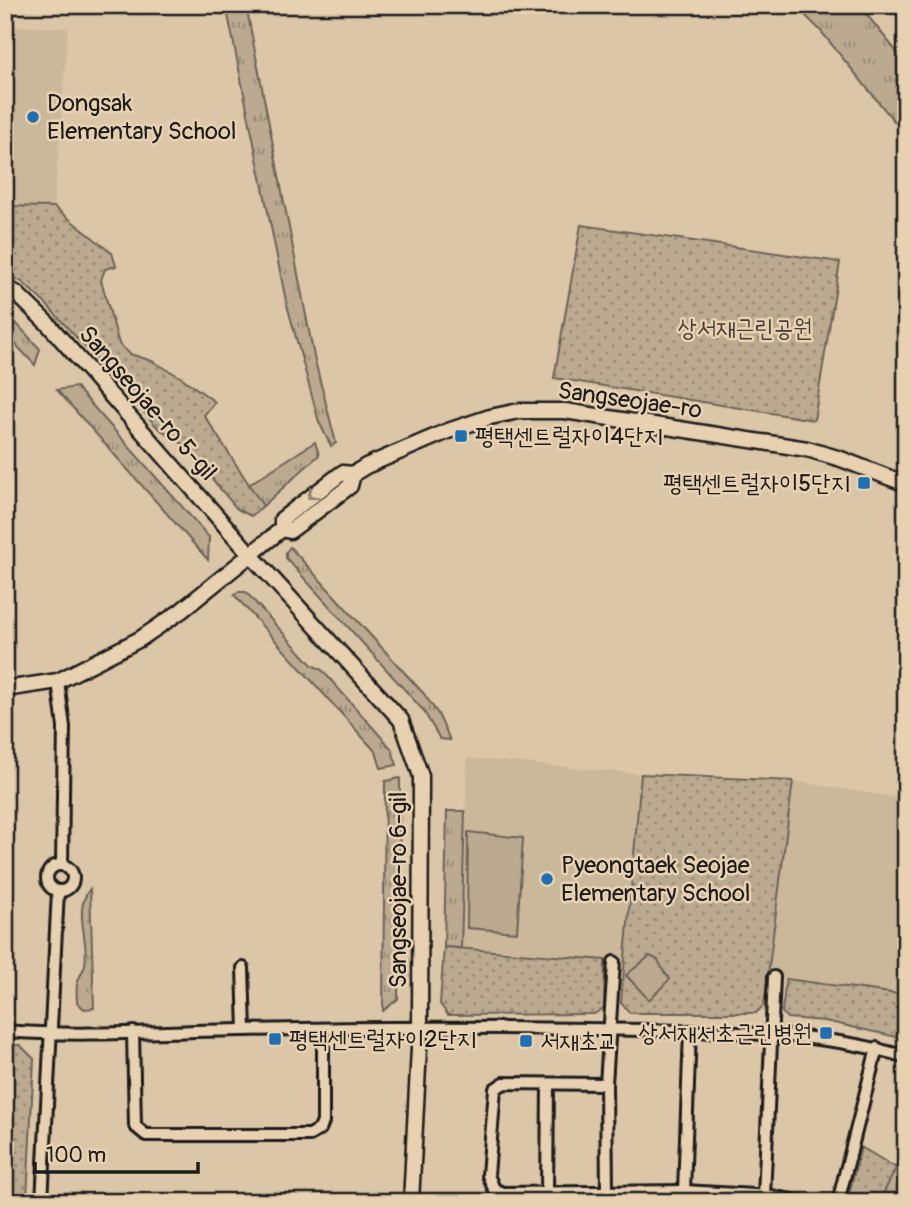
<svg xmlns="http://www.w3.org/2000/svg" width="911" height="1207" font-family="Pangolin,'Poor Story',sans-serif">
<defs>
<pattern id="grass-tufts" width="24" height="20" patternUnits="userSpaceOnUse" patternTransform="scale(1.75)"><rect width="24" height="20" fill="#bbaa90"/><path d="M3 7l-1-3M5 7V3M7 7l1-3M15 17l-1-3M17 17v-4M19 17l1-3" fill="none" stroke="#978a75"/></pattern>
<pattern id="park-dots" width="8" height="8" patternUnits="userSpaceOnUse" patternTransform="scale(1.75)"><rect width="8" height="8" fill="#bbaa90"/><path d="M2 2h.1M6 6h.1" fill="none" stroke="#978a75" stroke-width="1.8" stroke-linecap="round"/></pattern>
</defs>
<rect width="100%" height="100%" fill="#dbc6a7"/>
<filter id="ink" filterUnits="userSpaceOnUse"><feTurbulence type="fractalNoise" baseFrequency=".0143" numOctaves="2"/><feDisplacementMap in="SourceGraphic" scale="14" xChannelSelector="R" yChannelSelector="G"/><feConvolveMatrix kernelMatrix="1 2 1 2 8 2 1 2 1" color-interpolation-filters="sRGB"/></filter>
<g filter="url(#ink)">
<g fill="#cbb89b">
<path d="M5 26 68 28 54 207 5 206Z"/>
<path d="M467 758 641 774 625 962 461 948Z"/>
<path d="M793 781 906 799V995L768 976Z"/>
</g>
<g fill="url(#grass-tufts)" stroke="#6c6356" stroke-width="2">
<path d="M226 5H246L314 357 336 443 331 446 319 422 286 301Z"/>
<path d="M795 5H859L906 63V136L820 30Z"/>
<path d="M5 317 17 324 40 349 35 365 5 333Z"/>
<path d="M76 387 209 537 208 560 57 390Z"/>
<path d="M315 442 319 455 263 506 248 485Z"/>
<path d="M290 547 424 694 438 714 450 740 440 739 423 710 286 558V552Z"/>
<path d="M238 592H246L312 665 322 670 391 748 397 765 381 768 376 752 237 598 234 595Z"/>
<path d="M400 778 398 999 383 1011 385 781Z"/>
<path d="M447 811H465L461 948 444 947Z"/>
<path d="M90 889 94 1008 84 1009 77 1002C77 997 76 991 77 985 78 978 83 972 85 965 90 939 72 911 90 889Z"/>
<path d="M906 1146V1179L895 1202H879Z"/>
</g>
<g fill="url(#park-dots)" stroke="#6c6356" stroke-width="2">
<path d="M5 206 54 207 112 253 116 266 105 269 101 280 119 344 130 354 152 361 182 378 215 402 204 415 263 506 251 516 237 509 183 444 158 428 47 305 21 281 5 275Z"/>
<path d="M581 225 840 262 814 420 554 378Z"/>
<path d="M641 774 793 781 764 1005 756 1013H630L621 1003Z"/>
<path d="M444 947 605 960 604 1008 594 1014 448 1015 440 1004Z"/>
<path d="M786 979 906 995V1039L825 1021 787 1018 782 1012Z"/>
<path d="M5 1045H20L34 1059 27 1198 24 1202H5Z"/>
<path d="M861 1147 896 1168 879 1202H847Z"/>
</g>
<g fill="#bbaa90" stroke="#6c6356" stroke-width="2">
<path d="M468 832 523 838 517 932 467 928Z"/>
<path d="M650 956 658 960 664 972 670 979 649 1000 626 975Z"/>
</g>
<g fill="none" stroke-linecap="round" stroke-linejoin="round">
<defs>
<g id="minor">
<path d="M58 681 64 727 62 864"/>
<circle cx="60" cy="878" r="13"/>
<path d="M243 968 245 1030"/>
<path d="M5 1031C84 1037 164 1031 243 1030 376 1027 511 1027 644 1030 733 1033 820 1031 906 1057"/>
<path d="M133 1032 135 1126 146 1135H310L320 1129 323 1122V1029"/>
<path d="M606 1084 504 1083 495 1089 488 1175 494 1189 503 1193 684 1191 772 1196 801 1202"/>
<path d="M684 1191 690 1031"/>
<path d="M607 1192 606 1084 614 962"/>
<path d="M547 1193 548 1084"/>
<path d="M764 1196 774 977"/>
<path d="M42 1202 58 891"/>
<path d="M838 1202 877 1048"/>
</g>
<g id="tertiary">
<path d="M5 287 16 293 48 324 251 555 401 720 421 776 420 1029 411 1202"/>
<path d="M282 529V519L342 473 353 474 366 466 448 431 490 417 519 411H565L807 449 841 459 906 484"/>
<path d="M5 689 58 681 140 639 181 611 282 529 290 531 350 486 353 474"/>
</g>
</defs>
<use href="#minor" stroke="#1c1c1c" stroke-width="16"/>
<use href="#tertiary" stroke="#1c1c1c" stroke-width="19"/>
<use href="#minor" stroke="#e7d1b0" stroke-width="10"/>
<use href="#tertiary" stroke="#e7d1b0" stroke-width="14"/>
</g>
<defs><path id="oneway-chevron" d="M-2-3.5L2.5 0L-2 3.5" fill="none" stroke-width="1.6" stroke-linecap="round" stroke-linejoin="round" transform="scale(1.75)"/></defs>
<use stroke="#8c806d" href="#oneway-chevron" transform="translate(312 495) rotate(142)"/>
</g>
<g fill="#1f6fb2" stroke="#e7d1b0" stroke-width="2.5">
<circle cx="33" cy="117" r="7"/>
<rect x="454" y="429" width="14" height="14" rx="3.5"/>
<rect x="857" y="476" width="14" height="14" rx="3.5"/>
<circle cx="547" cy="879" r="7"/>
<rect x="819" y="1026" width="14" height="14" rx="3.5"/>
<rect x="268" y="1032" width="14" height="14" rx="3.5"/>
<rect x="519" y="1034" width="14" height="14" rx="3.5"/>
</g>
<g text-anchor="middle" stroke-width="5" stroke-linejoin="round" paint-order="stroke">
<g font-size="24" fill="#1c1c1c" stroke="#e7d1b0" text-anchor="start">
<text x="47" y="111">Dongsak<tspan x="47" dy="28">Elementary School</tspan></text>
<text x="475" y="444">평택센트럴자이4단지</text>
<text x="850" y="491" text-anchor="end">평택센트럴자이5단지</text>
<text x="561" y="873">Pyeongtaek Seojae<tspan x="561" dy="28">Elementary School</tspan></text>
<text x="812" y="1041" text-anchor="end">상서재서초근린병원</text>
<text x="289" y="1047">평택센트럴자이2단지</text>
<text x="540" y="1049">서재초교</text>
</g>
<g font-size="24" fill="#444039" stroke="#e7d1b0">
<text x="745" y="336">상서재근린공원</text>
</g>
<g font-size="24" fill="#1c1c1c" stroke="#e7d1b0">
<text transform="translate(630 400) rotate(8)" y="8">Sangseojae-ro</text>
<text transform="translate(148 403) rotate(49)" y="8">Sangseojae-ro 5-gil</text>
<text transform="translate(398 890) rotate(-90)" y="8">Sangseojae-ro 6-gil</text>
</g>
</g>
<rect width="911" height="1207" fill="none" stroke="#e7d1b0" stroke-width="28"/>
<rect x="14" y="14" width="883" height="1179" fill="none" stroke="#1c1c1c" stroke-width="2.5" filter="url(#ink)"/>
<path d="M35 1162v10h163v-10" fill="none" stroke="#1c1c1c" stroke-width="3.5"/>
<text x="46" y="1162" font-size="21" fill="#1c1c1c" stroke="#e7d1b0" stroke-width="5" paint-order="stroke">100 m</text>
</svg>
